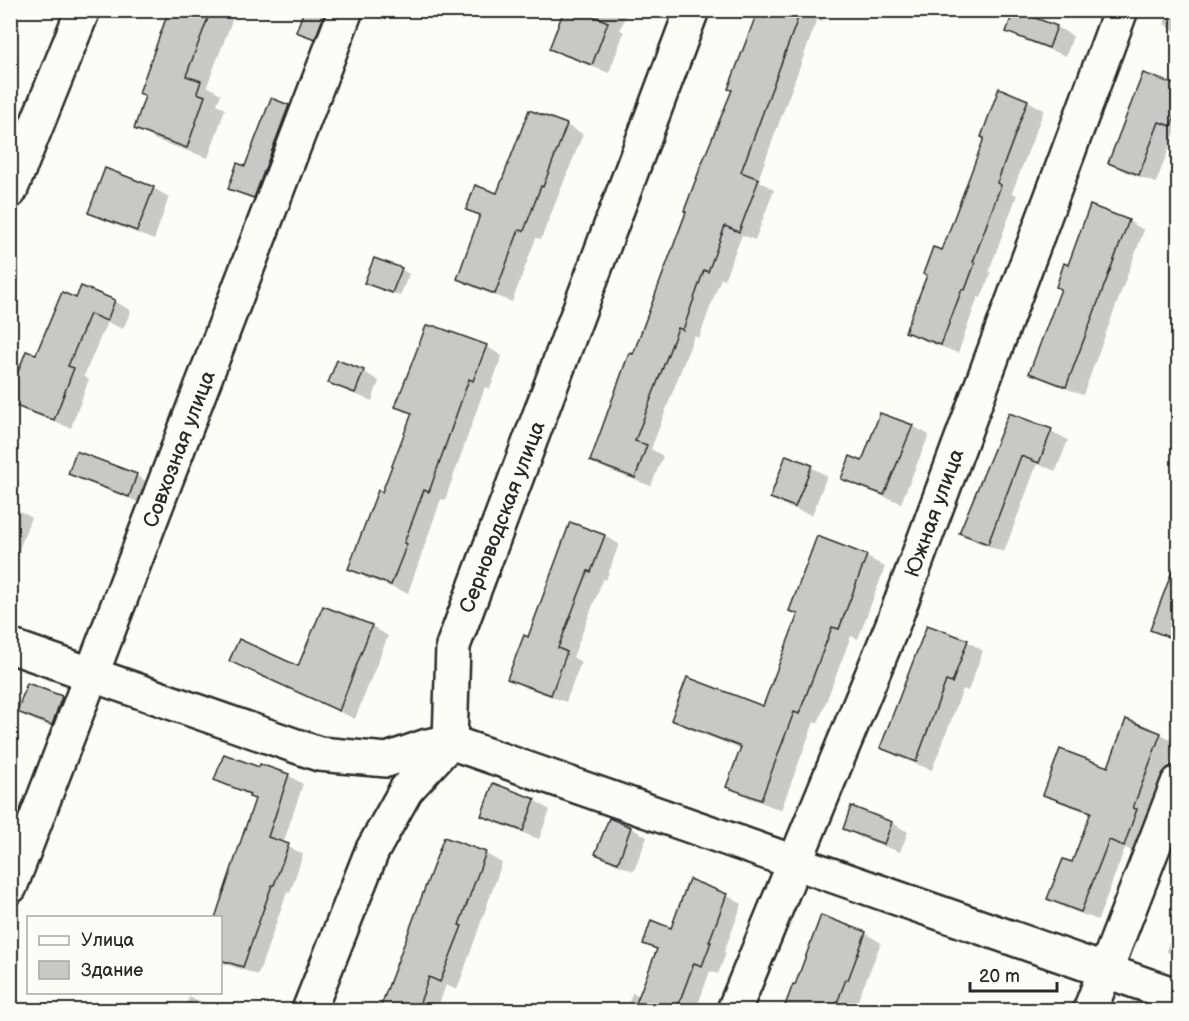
<svg xmlns="http://www.w3.org/2000/svg" width="1189" height="1021" font-family="'Balsamiq Sans',sans-serif">
<rect width="100%" height="100%" fill="#fdfcf7"/>
<filter id="ink" filterUnits="userSpaceOnUse"><feTurbulence type="fractalNoise" baseFrequency=".0167" numOctaves="2"/><feDisplacementMap in="SourceGraphic" scale="12" xChannelSelector="R" yChannelSelector="G"/><feConvolveMatrix kernelMatrix="1 2 1 2 8 2 1 2 1" color-interpolation-filters="sRGB"/></filter>
<g filter="url(#ink)">
<g fill="#0003">
<path d="M168 10H236L207 86 221 94 217 104 225 109 208 158 156 140 136 128 147 97 165 24 163 23Z"/>
<path d="M306 10H340L331 47 298 31Z"/>
<path d="M565 10H628L620 30 624 32 609 73 567 57 551 48Z"/>
<path d="M759 10H826L822 22 817 20 758 180 774 190 755 240 742 235 724 280 721 278 699 338 694 336 651 449 663 456 651 486 608 470 592 461 633 356 734 90Z"/>
<path d="M1169 10H1178V33L1164 24Z"/>
<path d="M1016 11 1057 27 1073 36 1066 56 1024 40 1008 31Z"/>
<path d="M1178 88V131L1176 130 1156 183 1126 172 1109 162Z"/>
<path d="M1000 90 1028 101 1044 110 1012 193 1017 195 989 271 991 273 981 298 978 297 958 353 923 340 907 331 943 252 986 138Z"/>
<path d="M272 100 302 114 267 205 243 195 230 188 246 168Z"/>
<path d="M566 125 583 134 541 239 536 238 512 302 475 288 458 279 481 217 468 209 498 195Z"/>
<path d="M153 188 169 197 154 240 106 221 90 212Z"/>
<path d="M1128 221 1144 230 1083 395 1047 381 1031 372 1069 267Z"/>
<path d="M401 269 409 274 400 296 374 286Z"/>
<path d="M82 288 115 301 131 311 123 329 107 322 84 376 89 379 71 428 25 411 10 403 37 356 77 300Z"/>
<path d="M428 325 486 346 502 356 490 389 485 387 445 500 441 499 408 593 366 578 350 568 383 494 413 415 397 406Z"/>
<path d="M363 371 379 381 372 401 346 391 330 382Z"/>
<path d="M881 415 913 426 929 435 901 503 859 487 843 478 863 463Z"/>
<path d="M1009 415 1051 431 1068 440 1056 471 1037 464 1004 552 977 542 961 532Z"/>
<path d="M77 453 137 476 153 485 146 505 86 482 70 473Z"/>
<path d="M811 467 827 476 812 515 788 507 772 497Z"/>
<path d="M10 506 31 517 15 561 10 560Z"/>
<path d="M571 524 605 536 619 544 606 580 603 579 573 657 581 662 566 702 524 687 509 678 529 639Z"/>
<path d="M866 556 885 567 858 639 851 636 818 723 814 722 781 810 747 797 728 786 741 749 692 730 673 719 764 708 799 615 791 610Z"/>
<path d="M1178 582V643L1152 630Z"/>
<path d="M323 607 372 626 388 636 355 719 247 669 231 660 299 668Z"/>
<path d="M967 641 983 651 968 691 963 689 932 770 898 757 882 748Z"/>
<path d="M28 685 62 698 78 707 68 733 35 721 18 712Z"/>
<path d="M1127 721 1161 734 1177 743 1149 818 1140 854 1125 848 1098 920 1065 908 1049 899 1073 864 1092 814 1061 803 1045 794 1109 769Z"/>
<path d="M260 769 288 775 303 784 283 844 303 854 290 893 287 892 258 975 220 962V918L256 799 216 779Z"/>
<path d="M534 800 550 810 539 839 499 824 483 815Z"/>
<path d="M892 823 908 832 900 852 861 838 845 828Z"/>
<path d="M631 828 647 837 634 871 613 863 597 853Z"/>
<path d="M445 838 486 854 502 863 457 990 446 985 437 1010H388Z"/>
<path d="M726 895 742 904 724 952 726 953 718 974 710 971 696 1010H626L632 993 641 996 658 951 644 943 672 930Z"/>
<path d="M1177 921 1178 922V958L1166 951Z"/>
<path d="M865 933 881 943 854 1010H793L796 986Z"/>
<path d="M189 997 226 1010H184Z"/>
</g>
<g fill="#c9c8c4" stroke="#2b2b2b" stroke-width="1.5">
<path d="M169 10H211L186 76 201 81 197 93 205 96 187 148 134 129 145 96 139 93Z"/>
<path d="M304 10H326L315 39 296 32Z"/>
<path d="M564 10H579L608 22 592 65 549 49Z"/>
<path d="M758 10H801L741 172 759 179 739 232 725 226 708 272 704 270 683 330 678 328 635 441 647 445 635 478 590 461 629 353 633 354 686 212 684 211 704 158 732 90 728 89Z"/>
<path d="M1014 10 1057 26 1049 48 1006 32Z"/>
<path d="M1143 73 1179 86V106L1171 126 1159 122 1139 175 1108 163Z"/>
<path d="M999 88 1028 100 997 183 1001 185 973 262 975 263 965 290 962 289 941 345 905 332 927 275 923 274 933 247 942 250 984 138 981 137Z"/>
<path d="M271 98 289 105 254 198 228 189 237 163 245 166Z"/>
<path d="M529 110 567 124 543 187 541 186 524 231 519 230 495 294 457 279 480 215 466 210 475 185 497 193Z"/>
<path d="M105 168 154 187 137 231 88 213Z"/>
<path d="M1090 205 1129 220 1066 387 1029 373 1061 289 1056 287 1064 263 1068 265Z"/>
<path d="M374 258 402 268 392 293 364 283Z"/>
<path d="M81 286 115 300 107 321 90 314 68 366 74 368 54 420 10 404V393L26 351 36 354 62 292 76 298Z"/>
<path d="M426 326H435L487 345 473 381 469 379 429 492 424 490 404 543 407 544 391 585 348 569 378 490 382 492 412 413 395 407Z"/>
<path d="M337 360 364 370 355 393 328 383Z"/>
<path d="M880 413 913 425 884 495 841 479 850 456 862 461Z"/>
<path d="M1009 413 1052 429 1039 463 1021 456 988 544 959 533Z"/>
<path d="M76 451 137 474 129 497 68 474Z"/>
<path d="M786 455 812 465 795 507 770 498Z"/>
<path d="M570 522 605 535 591 572 588 571 558 648 567 652 551 695 507 679 524 635 528 637Z"/>
<path d="M817 536 867 555 839 629 832 627 799 714 794 712 761 800 726 787 741 747 671 720 687 677 763 706 798 614 789 611Z"/>
<path d="M1176 561H1179V641L1150 630Z"/>
<path d="M323 606 372 625 339 711 229 661 239 639 298 666Z"/>
<path d="M927 625 968 640 952 683 946 681 916 762 880 748Z"/>
<path d="M27 683 62 696 52 725 17 712Z"/>
<path d="M1126 719 1161 733 1133 808 1137 809 1124 846 1109 840 1081 912 1047 899 1063 859 1072 862 1091 812 1043 795 1060 749 1108 767Z"/>
<path d="M224 754 259 767 260 764 289 774 268 837 289 844 274 885H272L243 967 220 960V918H215L255 799 249 797 250 794 214 780Z"/>
<path d="M493 783 535 799 523 831 481 816Z"/>
<path d="M851 806 892 822 884 844 843 829Z"/>
<path d="M609 818 631 827 618 863 595 854Z"/>
<path d="M444 837 486 852 459 925 462 926 440 982 429 977 417 1011H379Z"/>
<path d="M689 879 727 894 709 942H711L702 966 694 963 676 1011H633L657 949 643 944 651 920 671 928Z"/>
<path d="M821 915 866 932 848 980 846 979 834 1011H783L793 984 795 985Z"/>
</g>
<g fill="none" stroke-linecap="round" stroke-linejoin="round">
<defs>
<g id="minor">
<path d="M10 191 83 10"/>
<path d="M10 646 319 754 387 760 427 746 450 742 1178 996"/>
<path d="M10 887 346 10"/>
<path d="M309 1010 372 851 406 790 450 742 453 646 692 10"/>
<path d="M734 1010 893 624 1121 10"/>
<path d="M1090 1010 1178 783"/>
</g>
</defs>
<use href="#minor" stroke="#2b2b2b" stroke-width="38"/>
<use href="#minor" stroke="#fdfcf7" stroke-width="33"/>
</g>
</g>
<g text-anchor="middle" stroke-width="4.5" stroke-linejoin="round" paint-order="stroke">
<g font-size="21" fill="#2b2b2b" stroke="#fdfcf7">
<text transform="translate(179 449) rotate(-69)" y="7">Совхозная улица</text>
<text transform="translate(934 513) rotate(-70)" y="7">Южная улица</text>
<text transform="translate(502 517) rotate(-69)" y="7">Серноводская улица</text>
</g>
</g>
<rect width="1189" height="1021" fill="none" stroke="#fdfcf7" stroke-width="36"/>
<rect x="18" y="18" width="1153" height="985" fill="none" stroke="#2b2b2b" stroke-width="2" filter="url(#ink)"/>
<rect x="27" y="916" width="195" height="78" fill="#fdfcf7" stroke="#a9a8a5" stroke-width="1.5"/>
<rect x="39" y="936" width="30" height="9" fill="#fdfcf7" stroke="#a9a8a5" stroke-width="1.5"/>
<text x="81" y="946" font-size="18" fill="#2b2b2b">Улица</text>
<rect x="39" y="961" width="30" height="18" fill="#c9c8c4" stroke="#a9a8a5" stroke-width="1.5"/>
<text x="81" y="976" font-size="18" fill="#2b2b2b">Здание</text>
<path d="M970 982v9h87v-9" fill="none" stroke="#2b2b2b" stroke-width="3"/>
<text x="979" y="982" font-size="18" fill="#2b2b2b" stroke="#fdfcf7" stroke-width="4.5" paint-order="stroke">20 m</text>
</svg>
